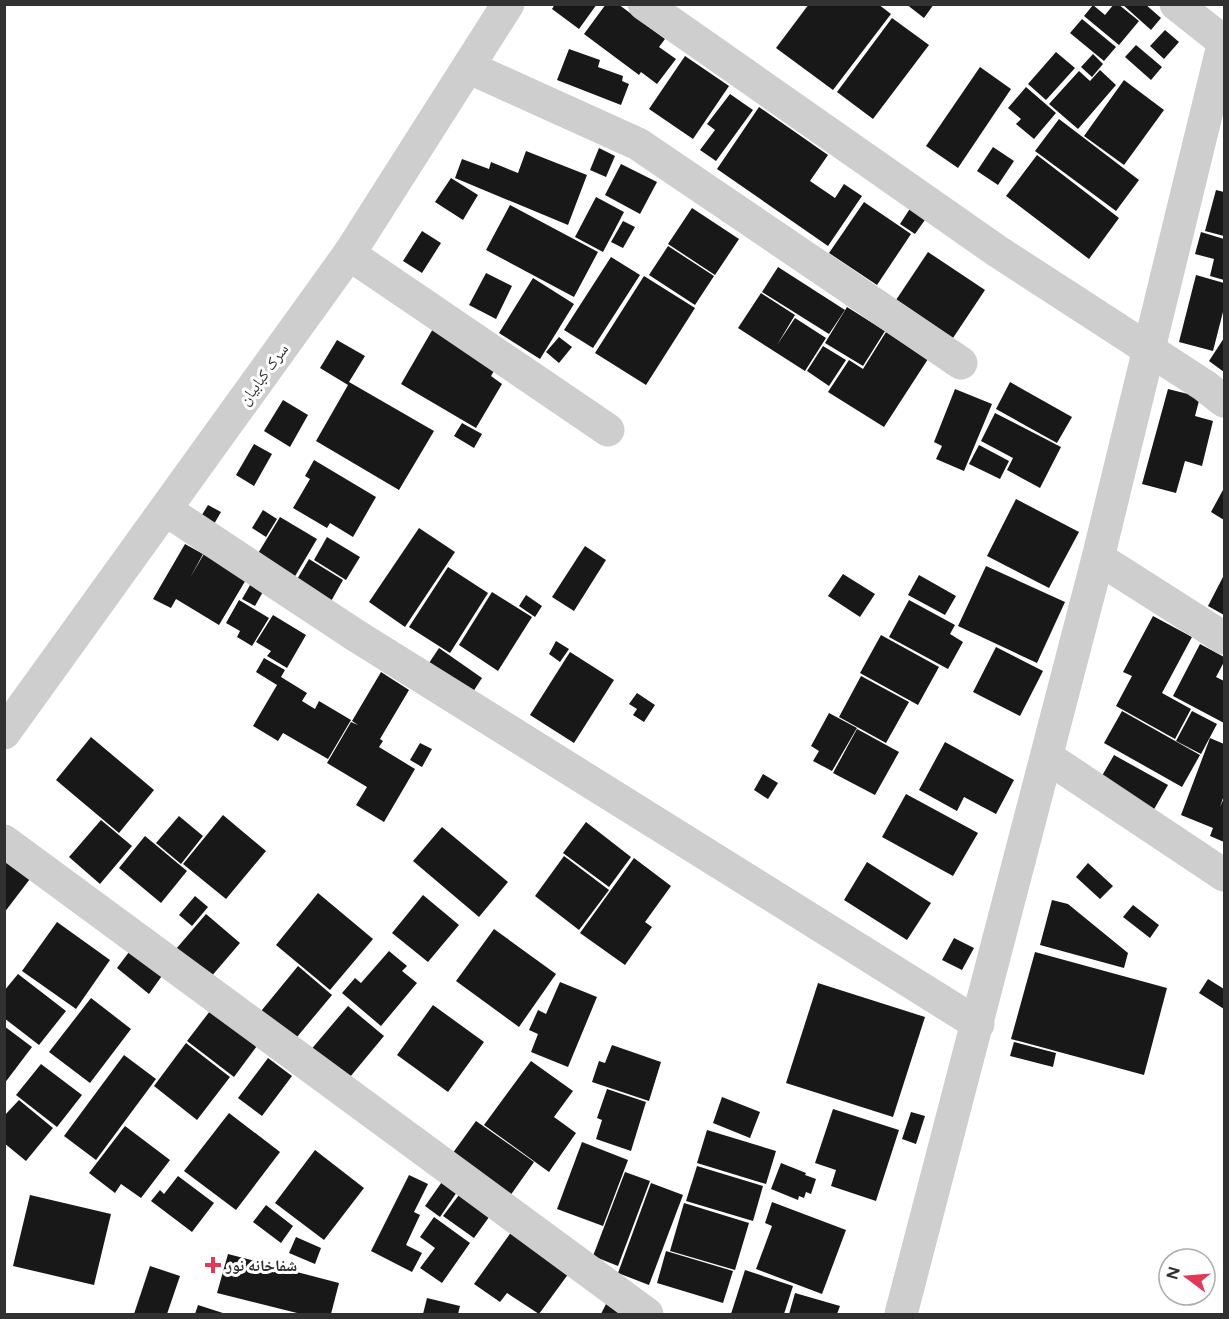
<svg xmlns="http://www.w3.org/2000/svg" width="1229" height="1319" font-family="Figtree,'Noto Naskh Arabic',sans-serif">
<rect width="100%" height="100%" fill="#fff"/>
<g fill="#181818">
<path d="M555 4H597L579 29 552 9Z"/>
<path d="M606 4H618L665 39 659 47 676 59 657 84 641 72 639 75 584 34Z"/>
<path d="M809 4H878L891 14 833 90 776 48Z"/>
<path d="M906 4H934L924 18Z"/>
<path d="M1114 4H1118L1139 21 1119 45 1084 16 1093 5 1105 15Z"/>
<path d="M1122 4H1145L1161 18 1151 30Z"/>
<path d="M892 18 929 45 873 119 837 92Z"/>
<path d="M1082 19 1116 47 1104 61 1070 33Z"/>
<path d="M1165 30 1179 42 1164 59 1150 46Z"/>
<path d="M1136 45 1162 67 1151 80 1125 57Z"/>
<path d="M569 49 600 60 598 67 623 76 622 81 629 84 621 105 557 80Z"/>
<path d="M1056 52 1075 68 1046 100 1028 84Z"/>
<path d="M1093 54 1103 64 1092 77 1081 67Z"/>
<path d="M685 56 729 86 693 139 649 109Z"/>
<path d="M980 67 1011 89 958 168 926 146Z"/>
<path d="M1100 70 1116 85 1078 129 1049 104 1079 71 1090 81Z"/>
<path d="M1124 80 1164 110 1124 165 1084 136Z"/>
<path d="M1026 87 1056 113 1034 139 1016 124 1021 119 1008 108Z"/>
<path d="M730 94 753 110 716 161 700 150 715 130 707 124Z"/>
<path d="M759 107 828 155 810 181 835 198 844 184 862 196 828 246 717 169Z"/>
<path d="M1059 119 1139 180 1116 211 1035 151Z"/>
<path d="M993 147 1014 161 998 185 977 171Z"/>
<path d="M599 148 615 156 606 177 590 170Z"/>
<path d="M526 151 587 175 568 225 455 178 462 159 489 169 491 162 518 173Z"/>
<path d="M1037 155 1119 218 1089 259 1006 196Z"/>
<path d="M621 164 657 182 640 214 605 195Z"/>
<path d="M451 178 478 195 463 220 435 202Z"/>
<path d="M1216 190 1224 192V236L1205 231Z"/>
<path d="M596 197 624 212 603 252 575 237Z"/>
<path d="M864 202 911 234 877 285 829 253Z"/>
<path d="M510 205 598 252 574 297 486 250Z"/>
<path d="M911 207 927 217 915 234 900 224Z"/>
<path d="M692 208 739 239 715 275 668 244Z"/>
<path d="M623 221 635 227 623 248 611 242Z"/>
<path d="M422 231 441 243 422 273 403 261Z"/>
<path d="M1201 232 1224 239V280L1210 276 1214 259 1195 254Z"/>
<path d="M668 246 714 276 695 305 649 275Z"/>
<path d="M928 252 985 290 953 338 896 300Z"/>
<path d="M611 257 640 275 593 348 564 330Z"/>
<path d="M778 267 845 310 829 334 762 292Z"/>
<path d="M486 273 512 286 496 319 469 305Z"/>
<path d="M1196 275 1224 283V308L1213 351 1179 342Z"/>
<path d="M644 276 695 308 646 385 595 353Z"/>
<path d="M533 278 574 304 540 359 499 333Z"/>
<path d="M761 293 795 315 777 345 795 318 826 338 805 371 738 328Z"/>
<path d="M847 307 885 331 863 366 825 343Z"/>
<path d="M434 327 498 364 491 376 502 384 476 428 401 384Z"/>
<path d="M886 332 928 359 884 427 828 392 849 360 863 369Z"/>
<path d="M559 337 572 347 559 363 546 352Z"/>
<path d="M1224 338V372L1209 361Z"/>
<path d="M337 340 365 356 349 382 434 431 399 490 316 441 348 385 320 368Z"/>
<path d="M823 346 846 360 829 386 807 371Z"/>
<path d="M1010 382 1072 417 1057 443 996 409Z"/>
<path d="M955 389 992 404 964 471 936 459 942 446 934 442Z"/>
<path d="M1168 389 1200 397 1195 416 1213 421 1202 466 1185 461 1176 493 1142 484Z"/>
<path d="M283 400 308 415 290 447 264 431Z"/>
<path d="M995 413 1061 447 1040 488 1007 470 1013 458 981 441Z"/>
<path d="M462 423 482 434 474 448 454 436Z"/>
<path d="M254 444 272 454 254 486 236 475Z"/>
<path d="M979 445 1009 461 1000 479 969 464Z"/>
<path d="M314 460 376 497 353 537 330 523 327 528 293 508 310 479 305 476Z"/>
<path d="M1224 488V520L1211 512Z"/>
<path d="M1016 499 1079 532 1049 588 987 556Z"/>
<path d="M208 505 221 512 210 531 197 523Z"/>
<path d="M263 510 277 519 266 537 252 528Z"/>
<path d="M280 517 317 539 291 583 254 560Z"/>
<path d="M419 528 455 552 405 627 369 602Z"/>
<path d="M327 537 360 557 346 580 314 560Z"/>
<path d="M185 544 203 554 190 578 205 552 247 578 219 625 176 599 171 608 153 599Z"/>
<path d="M585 546 606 560 574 611 552 597Z"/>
<path d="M309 559 343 580 325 612 290 591Z"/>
<path d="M986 566 1065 602 1037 663 958 626Z"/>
<path d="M448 567 488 593 450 653 409 627Z"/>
<path d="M843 574 875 594 860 617 828 596Z"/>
<path d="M919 575 956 596 945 615 908 595Z"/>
<path d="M1224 575V615L1208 606Z"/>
<path d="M253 580 265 588 255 606 242 599Z"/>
<path d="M492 592 532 617 498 671 459 645Z"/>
<path d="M526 595 542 606 535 617 519 606Z"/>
<path d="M239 600 269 618 252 646 237 637 240 631 226 623Z"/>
<path d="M909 600 955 625 950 634 963 642 948 669 889 637Z"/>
<path d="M273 615 306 635 287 668 267 656 271 651 256 642Z"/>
<path d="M1153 616 1192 637 1162 693 1191 709 1175 739 1116 706 1132 676 1123 672Z"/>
<path d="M881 635 939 667 918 705 860 673Z"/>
<path d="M556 641 569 649 560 662 549 654Z"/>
<path d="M1200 644 1224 657V662L1216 677 1224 681V723L1173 696Z"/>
<path d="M996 647 1043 671 1020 716 973 692Z"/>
<path d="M439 648 482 678 469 698 425 669Z"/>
<path d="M570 652 614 680 574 743 530 715Z"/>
<path d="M264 658 285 670 281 677 307 693 302 701 315 709 319 701 351 720 328 759 283 733 278 741 253 726 277 685 256 672Z"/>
<path d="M381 672 409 690 380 739 383 741 379 747 415 769 384 822 356 805 367 787 327 763 351 722 358 725 352 721Z"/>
<path d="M861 676 909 702 886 743 839 717Z"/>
<path d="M637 693 655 705 644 722 633 715 637 709 629 704Z"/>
<path d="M1122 711 1200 755 1182 787 1104 743Z"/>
<path d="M1192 711 1217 724 1201 754 1176 741Z"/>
<path d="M829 713 857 728 832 771 813 761 819 751 811 746Z"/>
<path d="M857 729 899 752 875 795 833 773Z"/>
<path d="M91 737 154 790 119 833 56 780Z"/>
<path d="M1210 738 1224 744V795L1220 807 1224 798V842L1210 836 1213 828 1181 815Z"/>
<path d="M945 742 1014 780 996 814 964 797 957 811 919 790Z"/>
<path d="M420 743 432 749 422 767 410 760Z"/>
<path d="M1114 755 1168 785 1153 811 1099 781Z"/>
<path d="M763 774 778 783 768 799 754 790Z"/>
<path d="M906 794 978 833 953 876 882 837Z"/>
<path d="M223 815 266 851 226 899 183 864Z"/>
<path d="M179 816 203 836 181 864 156 843Z"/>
<path d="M101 820 132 846 100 884 69 857Z"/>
<path d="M586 822 631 857 609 887 563 853Z"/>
<path d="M442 827 508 882 479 917 413 861Z"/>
<path d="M145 836 187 871 161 903 119 868Z"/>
<path d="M4 847 36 871 4 913Z"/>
<path d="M564 856 609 890 579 930 535 896Z"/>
<path d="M634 858 671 886 645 922 652 927 625 965 580 933Z"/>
<path d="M867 862 931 903 907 940 844 900Z"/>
<path d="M1088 863 1113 886 1100 899 1076 877Z"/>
<path d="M318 893 373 939 330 990 276 945Z"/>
<path d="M423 895 459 925 428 962 392 933Z"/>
<path d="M195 896 208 907 192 926 179 915Z"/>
<path d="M1052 900 1068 904 1128 953 1124 968 1040 945Z"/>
<path d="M1133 905 1159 925 1150 938 1123 917Z"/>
<path d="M206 914 240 943 210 978 176 949Z"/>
<path d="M57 922 110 960 76 1009 22 971Z"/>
<path d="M494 929 556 974 519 1027 456 981Z"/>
<path d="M954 938 974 948 962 970 942 960Z"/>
<path d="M132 948 164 973 149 994 117 968Z"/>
<path d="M389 951 407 966 402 971 417 983 381 1026 342 993 355 978 361 983Z"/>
<path d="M1035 952 1167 988 1144 1075 1011 1039Z"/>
<path d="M298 966 332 995 287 1049 253 1021Z"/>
<path d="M18 974 66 1011 39 1045 4 1018V991Z"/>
<path d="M1208 979 1224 989V1009L1199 993Z"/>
<path d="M560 982 597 997 568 1067 531 1052 538 1034 529 1030 538 1010 546 1014Z"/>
<path d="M818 983 925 1017 893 1117 786 1083Z"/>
<path d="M91 998 131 1029 90 1083 49 1052Z"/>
<path d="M433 1005 484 1042 448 1092 397 1055Z"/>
<path d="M348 1006 384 1036 345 1083 309 1052Z"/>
<path d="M210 1011 257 1046 234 1077 187 1041Z"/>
<path d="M4 1026 32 1047 4 1084Z"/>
<path d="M1014 1042 1056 1053 1053 1067 1010 1056Z"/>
<path d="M186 1043 230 1077 197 1120 154 1086Z"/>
<path d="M612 1045 661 1062 649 1101 592 1082 599 1061 605 1063Z"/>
<path d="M124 1055 156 1079 96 1160 64 1136Z"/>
<path d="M268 1058 292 1076 262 1116 238 1098Z"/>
<path d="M531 1061 573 1091 554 1117 576 1133 549 1172 484 1125Z"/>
<path d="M41 1064 82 1095 57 1127 16 1095Z"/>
<path d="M607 1089 646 1102 631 1151 596 1139 602 1120 597 1118Z"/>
<path d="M722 1097 760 1112 750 1138 713 1123Z"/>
<path d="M19 1100 53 1128 26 1161 4 1143V1116Z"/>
<path d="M833 1109 899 1130 876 1201 831 1186 836 1170 815 1163Z"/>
<path d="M911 1112 925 1116 916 1144 902 1139Z"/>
<path d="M229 1113 280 1152 236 1210 184 1171Z"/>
<path d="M476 1121 534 1162 505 1203 447 1161Z"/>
<path d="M125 1126 170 1160 141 1198 121 1184 115 1193 89 1173Z"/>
<path d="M707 1130 776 1151 766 1184 697 1163Z"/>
<path d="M582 1142 628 1160 603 1226 557 1209Z"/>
<path d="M315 1150 364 1188 324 1240 275 1203Z"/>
<path d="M781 1163 806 1173 805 1175 816 1179 811 1194 806 1192 804 1198 799 1196 798 1200 771 1189Z"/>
<path d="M697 1166 763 1186 753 1221 686 1201Z"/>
<path d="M625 1172 650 1181 618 1266 593 1256Z"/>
<path d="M409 1175 428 1184 414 1212 420 1215 406 1245 422 1253 412 1272 371 1251Z"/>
<path d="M178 1176 214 1203 192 1232 151 1201 160 1190 164 1194Z"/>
<path d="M444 1179 459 1189 440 1217 425 1206Z"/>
<path d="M651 1183 683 1195 649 1285 618 1273Z"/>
<path d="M462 1191 492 1213 474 1238 443 1216Z"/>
<path d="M30 1195 111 1214 94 1285 13 1266Z"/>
<path d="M772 1202 846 1230 822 1294 756 1269 772 1226 765 1223Z"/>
<path d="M684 1203 749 1223 735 1270 670 1251Z"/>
<path d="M266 1205 293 1226 281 1243 253 1222Z"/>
<path d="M434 1217 470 1243 442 1283 420 1268 435 1248 420 1237Z"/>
<path d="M512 1231 569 1273 539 1314 507 1293 500 1302 474 1284Z"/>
<path d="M296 1237 321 1248 315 1264 289 1253Z"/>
<path d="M666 1251 733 1271 723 1303 657 1283Z"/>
<path d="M228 1254 339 1283 331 1314H301L217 1293Z"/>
<path d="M150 1266 180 1276 167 1314H134Z"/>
<path d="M745 1270 793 1286 784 1314H731Z"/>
<path d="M795 1293 840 1306 837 1314H789Z"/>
<path d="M427 1298 460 1306 458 1314H423Z"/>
<path d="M608 1300 628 1314H601Z"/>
<path d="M198 1305 226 1314H195Z"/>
</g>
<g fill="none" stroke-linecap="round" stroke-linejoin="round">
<g stroke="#cecece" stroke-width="33">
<path d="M644 4 997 251 1205 386 1224 401"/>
<path d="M1176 4 1224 42"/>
<path d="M468 67 638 144 961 363"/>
<path d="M349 254 608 430"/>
<path d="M166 510 355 635 978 1024"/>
<path d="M1098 558 1224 638"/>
<path d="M1047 757 1224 875"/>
<path d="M4 841 647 1314"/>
<path d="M901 1314 1098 558 1224 41"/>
</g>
<path stroke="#cecece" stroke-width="33" d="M4 733 349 254 508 4"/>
</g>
<path fill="#e33958" stroke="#fff" stroke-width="2" d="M210 1256h6v6h6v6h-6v6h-6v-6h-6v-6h6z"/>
<g text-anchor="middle" stroke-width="6" stroke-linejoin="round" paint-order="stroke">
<g font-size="16" fill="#313131" stroke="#fff">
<text transform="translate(263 374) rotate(-54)" y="6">سرک کبابیان</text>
</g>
<g font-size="16" font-weight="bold" fill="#313131" stroke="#fff" text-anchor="start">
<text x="226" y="1271">شفاخانه نور</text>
</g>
</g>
<rect width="1229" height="1319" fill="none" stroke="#313131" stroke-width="12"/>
<g transform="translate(1187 1277) rotate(286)"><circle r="28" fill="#ffffff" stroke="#adadad" stroke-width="1.5"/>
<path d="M0-4.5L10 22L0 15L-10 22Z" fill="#e33958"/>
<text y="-9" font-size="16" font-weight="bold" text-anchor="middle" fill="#313131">N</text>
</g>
</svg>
